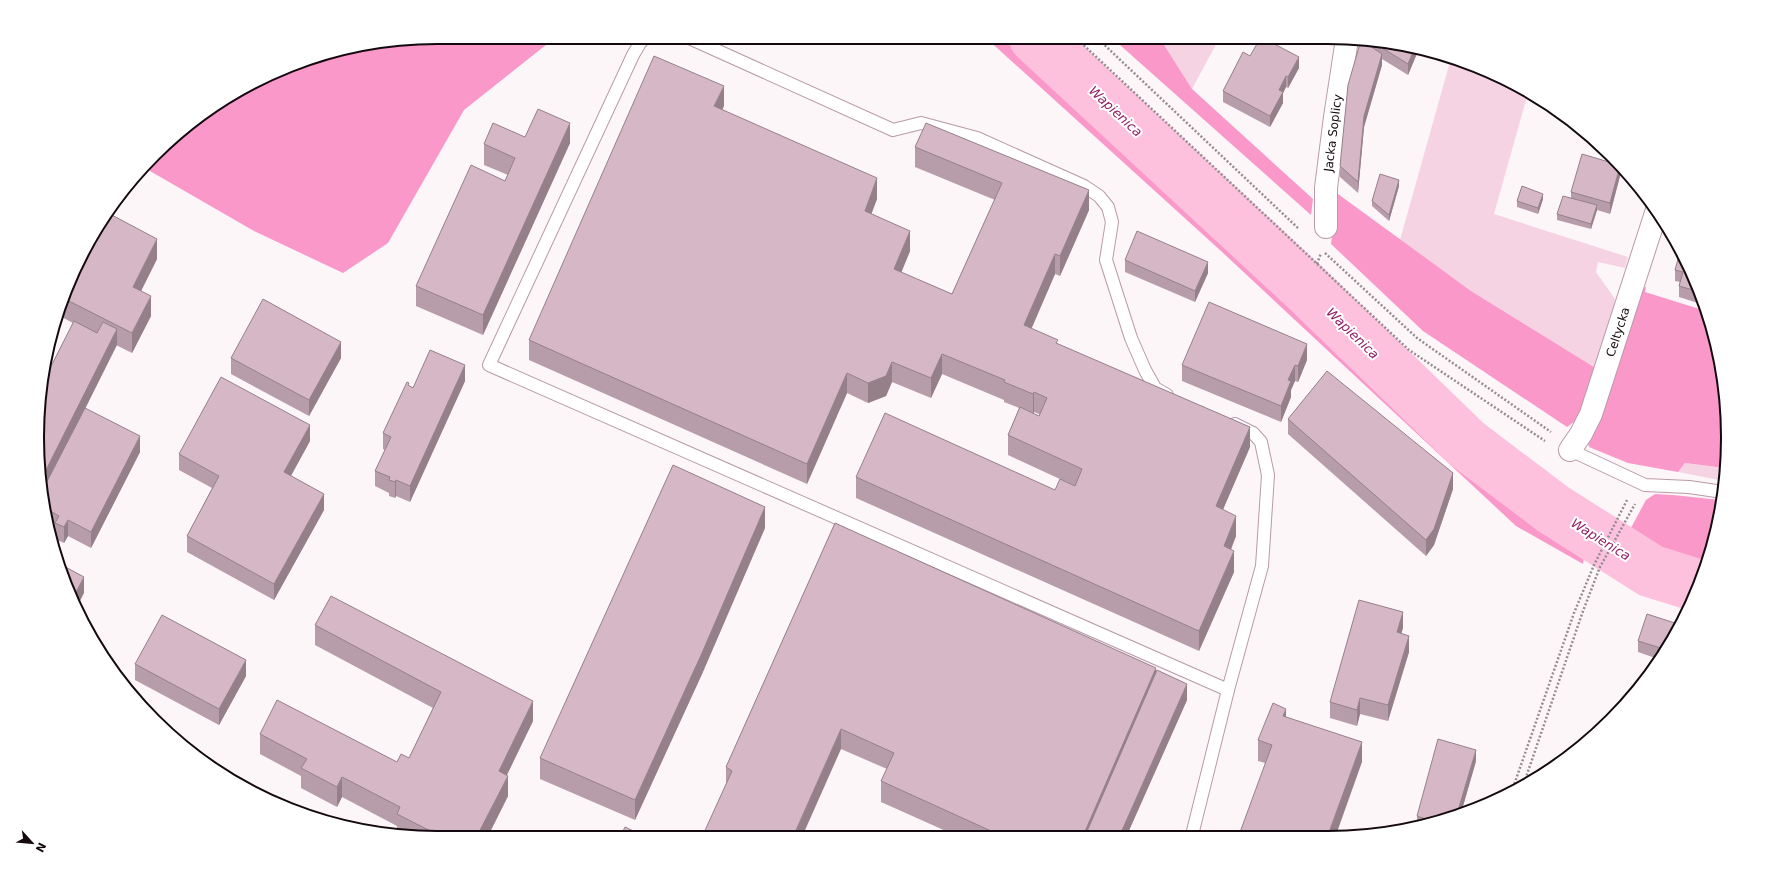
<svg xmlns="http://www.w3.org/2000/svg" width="1765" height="875" font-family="'DejaVu Sans',sans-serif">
<rect width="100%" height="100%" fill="#fdf6f9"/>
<g fill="#f6d3e3">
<path d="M1159 37H1220L1192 89Z"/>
<path d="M1451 58 1481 68 1528 93 1494 214 1628 257 1625 268 1598 262 1596 272 1615 299 1613 316 1594 367 1471 291 1400 240Z"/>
<path d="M1685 463 1725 468 1724 481 1678 472Z"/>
</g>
<g fill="#f998c9">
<path d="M437 37H556L464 110 388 243 343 273 254 231 143 167 194 120 237 91 309 58 360 45Z"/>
<path d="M985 37H1017L1144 153 1378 375 1464 452 1586 543 1583 564 1516 526 1221 251Z"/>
<path d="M1111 37H1159L1192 89 1313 199 1311 215Z"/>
<path d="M1338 194 1471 291 1594 367 1578 419 1567 427 1423 331 1331 244Z"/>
<path d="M1646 287 1645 292 1706 311 1720 360 1728 438 1725 468 1685 463 1678 472 1628 463 1589 447 1587 436 1643 288Z"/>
<path d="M1655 494 1673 495 1720 500V516L1702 575 1694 573 1655 560 1625 539 1646 500Z"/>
</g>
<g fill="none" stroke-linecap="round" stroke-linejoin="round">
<path stroke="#fdc0dd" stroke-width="53" d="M1035 37 1307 289 1467 444 1553 509 1651 571 1699 586"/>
<defs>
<g id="lane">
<path d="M646 37 640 43 633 55 489 365 1228 690 1192 835"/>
<path d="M687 37 893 130 921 123 977 138 1084 186 1099 196 1108 207 1112 222 1106 260 1131 338 1145 370 1155 388 1167 395"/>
<path d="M1570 450 1645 485 1689 487 1723 492"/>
<path d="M1228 690 1262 566 1268 475 1261 442 1253 433 1235 424"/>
</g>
<g id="street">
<path d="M1326 227V188L1335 117 1347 39"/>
<path d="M1570 450 1581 434 1591 414 1657 210"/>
</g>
</defs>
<use href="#lane" stroke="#b89aa8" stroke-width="14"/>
<use href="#street" stroke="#b89aa8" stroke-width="24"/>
<g stroke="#958d91" stroke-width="2.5" stroke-dasharray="2 2" stroke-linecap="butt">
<path d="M1075 37 1409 350 1545 441"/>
<path d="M1096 37 1299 229"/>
<path d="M1325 253 1417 338 1551 432"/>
<path d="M1317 264 1321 253"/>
<path d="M1524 783 1583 611 1600 567 1635 504"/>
<path d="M1516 787 1514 785 1574 613 1594 565 1627 500"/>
</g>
<use href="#lane" stroke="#fff" stroke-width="12"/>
<use href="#street" stroke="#fff" stroke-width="22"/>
</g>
<g fill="#b79da9" fill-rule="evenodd">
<path d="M1367 41 1406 45 1434 53 1431 58 1418 51 1408 75 1382 59V65L1364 127 1358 193 1340 177V166L1367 44Z"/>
<path d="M1250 56 1299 68 1288 88 1286 87 1283 93V103L1270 127 1223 102V91Z"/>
<path d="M724 106 722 109 877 199 871 214 910 251 901 273 952 294 995 200 915 167V147L1089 210 1060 276 1055 274 1031 329 1058 344 1250 447 1223 509 1236 536 1231 550 1234 572 1199 651 856 498V477L1055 490 1075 486 1008 455V435L1019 408 1004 402V400L942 374 931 398 892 382 886 396 868 403 847 393 807 484 529 360V340ZM1034 412 1039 414V416L1034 414Z"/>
<path d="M525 137 570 143 483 335 416 306V286L505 181 508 175 484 165V144Z"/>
<path d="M1620 176 1610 214 1597 210 1591 229 1557 220V214L1571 198V192Z"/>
<path d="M1399 186 1389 221 1372 206V201Z"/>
<path d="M1543 199 1538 214 1517 207V201Z"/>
<path d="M1680 252 1698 284 1704 305 1679 297V286L1680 282 1675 281V270Z"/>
<path d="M157 259 141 291 151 316 132 353 116 345 85 408 140 452 91 548 68 536 64 543 55 539V530L49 527 40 490 73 323 58 315 67 284Z"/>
<path d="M1125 260 1208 273 1195 302 1125 272Z"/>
<path d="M231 358H341L309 416 231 374Z"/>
<path d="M1307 360 1298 382 1295 381 1291 390V397L1281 422 1182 381V365Z"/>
<path d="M465 381 410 502 396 496 395 498 389 496V493L375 486V471L385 450 383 449V433L409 386 413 388Z"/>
<path d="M1288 419 1453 489 1434 545 1426 556 1288 434Z"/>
<path d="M310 441 291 476 324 510 274 600 187 552V536L212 488 179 470V454Z"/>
<path d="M835 523 1156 673 1187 700 1127 835 957 836 881 802V781L887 769 841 749 726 785V767Z"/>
<path d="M765 528 702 674 635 820 540 779V758Z"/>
<path d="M1678 624 1658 659 1638 652V641Z"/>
<path d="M315 625 533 721 507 775 508 796 487 838H437L397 834V826L342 797 337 807 301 788V776L260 754V734L397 762 409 758 433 708 315 645Z"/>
<path d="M1403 628 1401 633 1409 652 1388 721 1360 714 1357 726 1330 718V702Z"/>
<path d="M135 664 246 676 219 725 135 680Z"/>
<path d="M1286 717 1362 762 1265 763 1258 761V740Z"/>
<path d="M1476 761 1461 813 1417 824V816Z"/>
</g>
<g fill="#95808a">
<path d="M1415 47 1418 49V51L1408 75V64Z"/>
<path d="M1431 52 1434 53 1431 58Z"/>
<path d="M1382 54V65L1364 127 1358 193V182L1364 116Z"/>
<path d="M1299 57V68L1288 88V77Z"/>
<path d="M1286 76V87L1283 93V103L1270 127V116L1279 90Z"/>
<path d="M724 86V106L714 126V106Z"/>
<path d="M570 123V143L483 335V315Z"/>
<path d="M1620 166V176L1610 214V203Z"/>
<path d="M877 178V199L865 231V211Z"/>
<path d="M1399 180V186L1389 221V215Z"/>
<path d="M1089 190V210L1060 276V256Z"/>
<path d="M1543 194V199L1538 214V208Z"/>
<path d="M1597 205V210L1591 229V224Z"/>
<path d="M910 231V251L894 290V269Z"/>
<path d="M157 239V259L133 307V287Z"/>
<path d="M1055 254V274L1024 346V325Z"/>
<path d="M1208 262V273L1195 302V291Z"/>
<path d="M151 296V316L132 353V333Z"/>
<path d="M117 329V345L42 495 40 490V482Z"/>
<path d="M341 342V358L309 416V400Z"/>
<path d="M1307 344V360L1298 382V366Z"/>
<path d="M942 354V374L931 398V378Z"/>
<path d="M892 362V382L886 396 868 403V383Z"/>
<path d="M465 365V381L410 502V486Z"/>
<path d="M1295 365V381L1291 390V397L1281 422V406L1288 380Z"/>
<path d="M847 373V393L807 484V464Z"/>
<path d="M1034 392V412L1033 414V394Z"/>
<path d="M310 425V441L284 488V472Z"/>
<path d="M1250 427V447L1216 526V506Z"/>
<path d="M140 436V452L91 548V532Z"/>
<path d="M1453 473V489L1434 545 1426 556V540Z"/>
<path d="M396 480V496L395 498V482Z"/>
<path d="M324 494V510L274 600V584Z"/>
<path d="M765 507V528L702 674 635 820V800Z"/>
<path d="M1236 516V536L1224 566V546Z"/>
<path d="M68 520V536L64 543V527Z"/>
<path d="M1234 551V572L1199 651V631Z"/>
<path d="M84 577V593L76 609 72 600Z"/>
<path d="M1403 612V628L1397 648V632Z"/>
<path d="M1409 636V652L1388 721V705Z"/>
<path d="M246 660V676L219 725V709Z"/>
<path d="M1156 668V688L1091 836H1083Z"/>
<path d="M1187 684V700L1127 835H1120Z"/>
<path d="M1360 698V714L1357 726V710Z"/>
<path d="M533 701V721L499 791V771Z"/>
<path d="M1286 709V729L1283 716Z"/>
<path d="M841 729V749L802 837H793Z"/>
<path d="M1362 742V762L1336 835H1328Z"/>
<path d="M1476 750V761L1461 813 1457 814Z"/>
<path d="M508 776V796L487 838H476Z"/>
<path d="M342 777V797L337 807V787Z"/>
</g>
<g fill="#d5b7c5" stroke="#95808a">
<path d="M1261 37 1299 57 1288 77 1286 76 1279 90 1283 92 1270 116 1223 91 1243 52 1250 56Z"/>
<path d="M1361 40 1382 54 1364 116 1358 182 1340 166 1348 85Z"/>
<path d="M1371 41 1406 45 1415 47 1408 64Z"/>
<path d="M654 56 724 86 714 106 877 178 865 211 910 231 894 269 952 294 1002 183 915 147 926 123 1089 190 1060 256 1055 254 1024 325 1058 340 1056 343 1250 427 1216 506 1236 516 1224 546 1234 551 1199 631 856 477 885 413 1055 490 1060 479 1075 486 1082 469 1008 435 1020 407 1039 416 1047 398 1045 397 1034 392 1033 394 1004 382 1005 380 942 354 931 378 892 362 886 376 868 383 847 373 807 464 529 340Z"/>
<path d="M538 109 570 123 483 315 416 286 471 165 505 181 515 158 484 144 493 123 525 137Z"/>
<path d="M1582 154 1619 165 1620 166 1610 203 1571 192Z"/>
<path d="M1380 174 1399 180 1389 215 1372 201Z"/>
<path d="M1522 186 1543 194 1538 208 1517 201Z"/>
<path d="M1563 196 1597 205 1591 224 1557 214Z"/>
<path d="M108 213 157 239 133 287 151 296 132 333 63 298 67 284 91 237Z"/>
<path d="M1137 231 1208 262 1195 291 1125 260Z"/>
<path d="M1680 252 1698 284 1700 292 1679 286 1683 272 1675 270Z"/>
<path d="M263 299 341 342 309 400 231 358Z"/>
<path d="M1209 302 1307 344 1298 366 1295 365 1288 380 1291 381 1281 406 1182 365Z"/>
<path d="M74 321 97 333 103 322 117 329 40 482 38 412 41 386Z"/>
<path d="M430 350 465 365 410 486 396 480 395 482 389 480 390 477 375 471 391 437 383 433 407 382 409 383 408 385 413 388Z"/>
<path d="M1327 371 1453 473 1434 529 1426 540 1288 419Z"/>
<path d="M221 377 310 425 284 472 324 494 274 584 187 536 219 476 179 454Z"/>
<path d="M85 408 140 436 91 532 68 520 64 527 55 523 59 516 45 508 41 493Z"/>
<path d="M673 465 765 507 702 653 635 800 540 758Z"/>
<path d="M835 523 1156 668 1083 836H1002L881 781 894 753 841 729 793 837H702L732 771 726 767Z"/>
<path d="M58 563 84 577 72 600 58 566Z"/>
<path d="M331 596 533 701 499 771 508 776 476 838H444L397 814 400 807 342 777 337 787 301 768 307 759 260 734 277 700 397 762 401 754 409 758 441 692 315 625Z"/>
<path d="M1359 600 1403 612 1397 632 1409 636 1388 705 1360 698 1357 710 1330 702Z"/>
<path d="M1647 614 1678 624 1664 649 1638 641Z"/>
<path d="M162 615 246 660 219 709 135 664Z"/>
<path d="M1157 670 1187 684 1120 835 1085 836Z"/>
<path d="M1273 703 1286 709 1283 716 1362 742 1328 835H1239L1272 745 1258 740Z"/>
<path d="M1613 709 1617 710 1612 715Z"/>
<path d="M1438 739 1476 750 1457 814 1432 821 1417 816Z"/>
<path d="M625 827 646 837H620Z"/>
</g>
<g text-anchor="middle" stroke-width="4" stroke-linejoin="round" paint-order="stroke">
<g font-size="12" fill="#13090e" stroke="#fff">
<text transform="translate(1333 133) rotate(-83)" y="4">Jacka Soplicy</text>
<text transform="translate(1618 332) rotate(-72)" y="4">Celtycka</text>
</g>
<g font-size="13" font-style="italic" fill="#8f2063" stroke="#fff">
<text transform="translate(1116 111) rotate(43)" y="5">Wapienica</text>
<text transform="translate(1353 333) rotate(44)" y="5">Wapienica</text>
<text transform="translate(1601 539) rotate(32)" y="5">Wapienica</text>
</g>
</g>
<path d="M0 0H1765V875H0ZM437 44H1328A393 393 0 0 1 1721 437V438A393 393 0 0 1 1328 831H437A393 393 0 0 1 44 438V437A393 393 0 0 1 437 44Z" fill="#fff" fill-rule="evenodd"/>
<path fill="none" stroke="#13090e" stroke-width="2" d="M437 44H1328A393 393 0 0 1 1721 437V438A393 393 0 0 1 1328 831H437A393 393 0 0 1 44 438V437A393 393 0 0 1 437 44Z"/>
<g transform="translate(32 843) rotate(117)" stroke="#ffffff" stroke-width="3" paint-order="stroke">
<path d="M0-3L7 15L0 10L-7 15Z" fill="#13090e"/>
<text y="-6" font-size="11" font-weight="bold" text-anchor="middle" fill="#13090e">N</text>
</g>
</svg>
